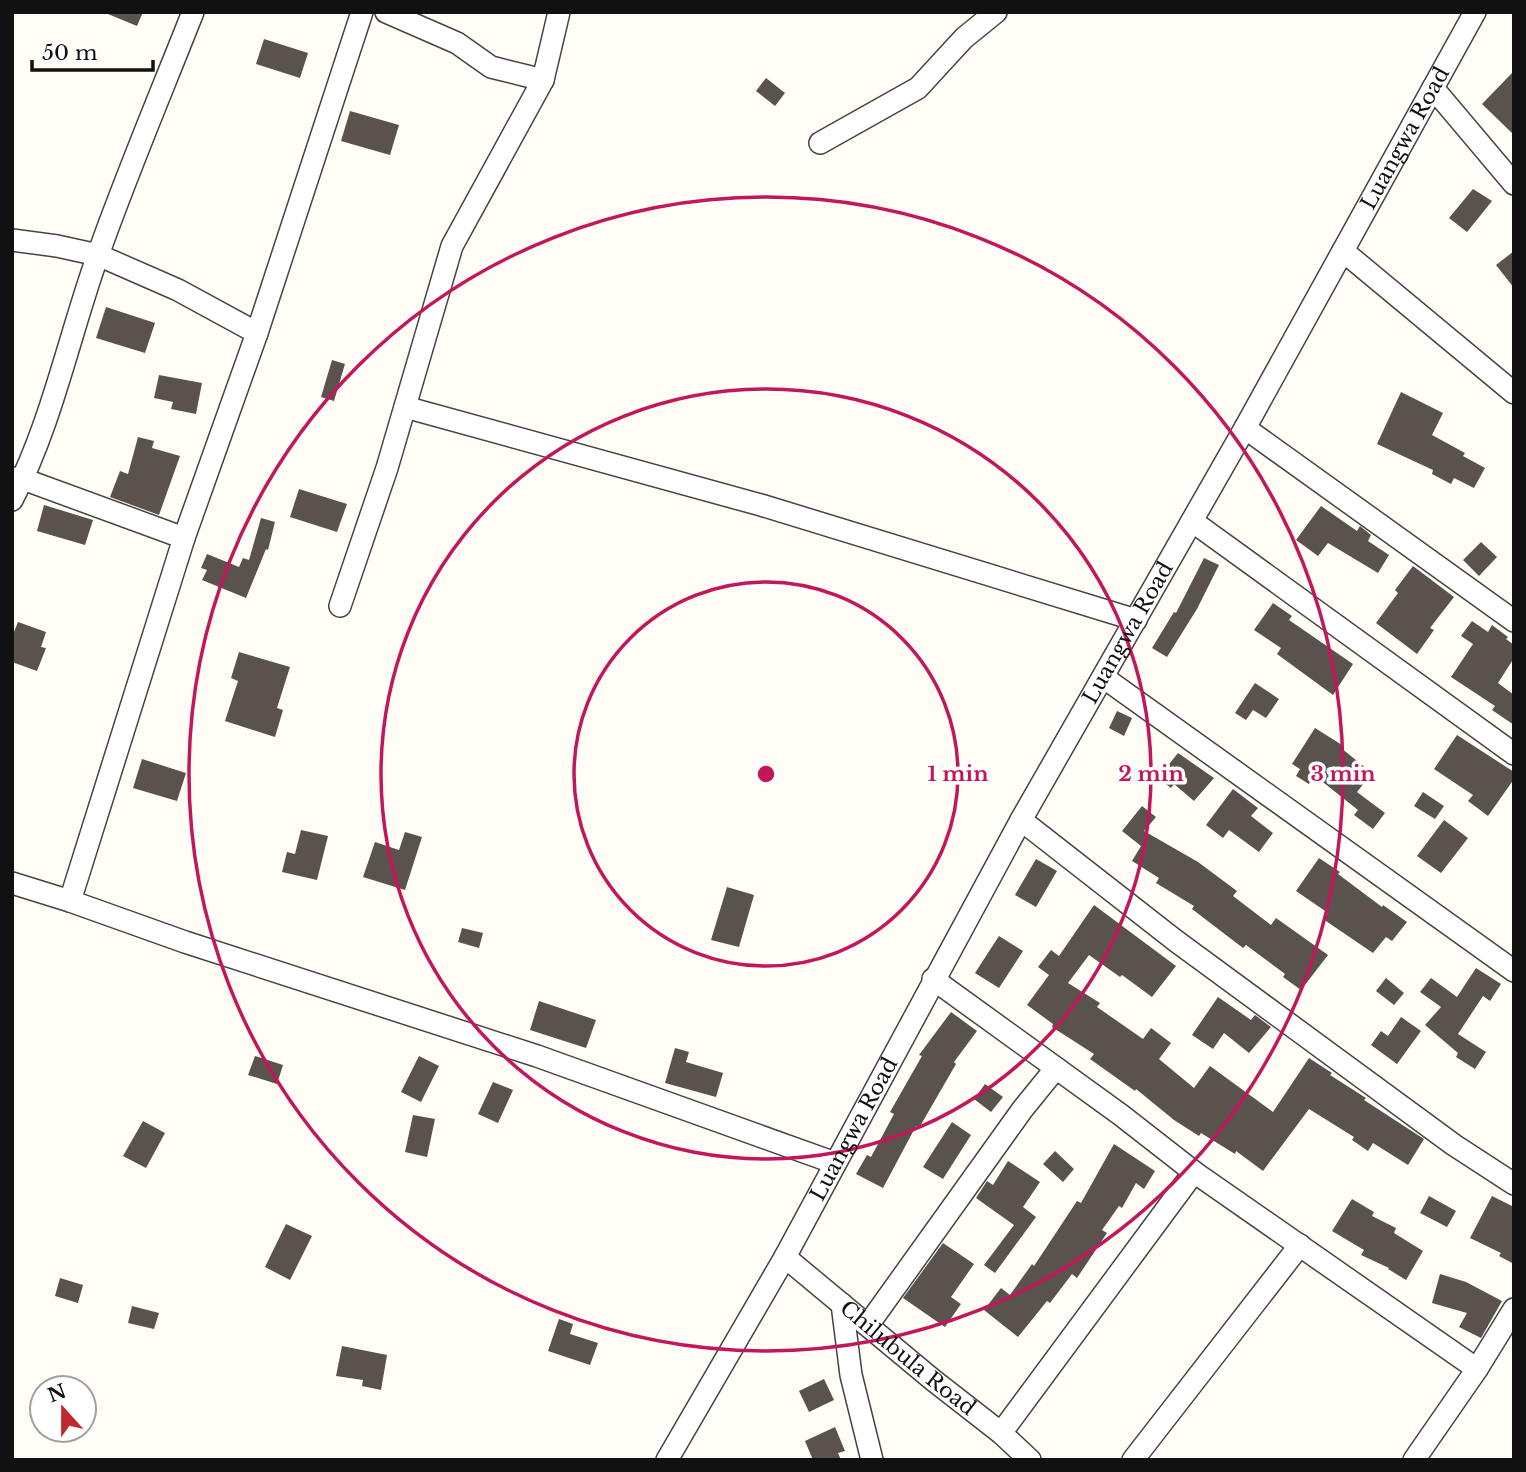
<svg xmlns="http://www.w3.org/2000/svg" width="1526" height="1472" font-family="'Libre Baskerville',serif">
<rect width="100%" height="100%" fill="#fffdf5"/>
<g fill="#5a524d">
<path d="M103 12H143L137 26Z"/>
<path d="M264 39 308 53 300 78 256 64Z"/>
<path d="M1514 71V135L1482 104Z"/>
<path d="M766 78 785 93 775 106 756 91Z"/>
<path d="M350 111 399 125 390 155 341 141Z"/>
<path d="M1473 189 1492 201 1467 232 1449 218Z"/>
<path d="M1514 251V288L1496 265Z"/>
<path d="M106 307 155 323 145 353 96 338Z"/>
<path d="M332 360 345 364 334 401 321 397Z"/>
<path d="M159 375 202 383 196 414 171 409 173 402 154 398Z"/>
<path d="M1401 392 1443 413 1432 435 1465 453 1463 456 1485 468 1474 488 1454 478 1451 484 1432 474 1433 470 1377 444Z"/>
<path d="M138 437 154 441 152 448 180 456 159 515 110 497 120 471 128 474Z"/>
<path d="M299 489 347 504 337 532 290 517Z"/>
<path d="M44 505 93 520 85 545 37 531Z"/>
<path d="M1321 506 1357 531 1360 526 1371 535 1368 541 1389 555 1378 573 1328 543 1318 556 1296 540Z"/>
<path d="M261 518 275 522 268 550 266 549 246 598 202 580 207 570 201 568 207 554 239 567 243 558 249 560Z"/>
<path d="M1481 542 1497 557 1479 576 1463 560Z"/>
<path d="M1204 558 1219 565 1197 609 1167 657 1152 648 1174 612 1176 613Z"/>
<path d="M1413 566 1454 597 1430 628 1434 630 1417 654 1376 623 1398 593 1395 590Z"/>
<path d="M1273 603 1292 616 1289 620 1353 664 1333 695 1277 654 1281 648 1254 630Z"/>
<path d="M1472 621 1488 632 1492 625 1508 637 1506 639 1514 645V658L1498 683 1514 695V725L1492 710 1495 706 1451 677 1473 644 1461 636Z"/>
<path d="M18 622 46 632 41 647 46 648 37 671 12 662V637Z"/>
<path d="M239 652 290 667 277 708 283 710 275 737 225 721 238 681 231 678Z"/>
<path d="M1255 683 1279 699 1266 718 1253 710 1246 720 1235 713Z"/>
<path d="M1117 711 1132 718 1124 736 1109 728Z"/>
<path d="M1315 728 1342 745 1341 748 1372 773 1357 792 1385 813 1373 829 1354 815 1358 810 1314 775 1309 784 1296 776 1300 769 1292 764Z"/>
<path d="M1457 735 1514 772V779L1488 816 1468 801 1473 795 1434 769Z"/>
<path d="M1178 753 1214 778 1194 801 1174 784 1171 788 1158 778Z"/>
<path d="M142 759 186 773 177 801 133 788Z"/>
<path d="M1233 789 1258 808 1251 816 1273 833 1259 852 1229 830 1223 838 1206 825Z"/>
<path d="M1423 792 1444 806 1435 819 1414 806Z"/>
<path d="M1142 806 1156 817 1144 831 1198 862 1237 891 1233 896 1271 925 1276 918 1328 955 1301 990 1283 977 1285 974 1246 945 1243 948 1192 909 1194 906 1156 883 1159 878 1132 861 1141 846 1122 831Z"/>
<path d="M1444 820 1468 838 1441 873 1417 856Z"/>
<path d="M301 830 328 836 317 880 282 872 287 852 295 854Z"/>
<path d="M405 832 422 837 405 890 363 877 375 842 399 850Z"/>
<path d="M1319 858 1340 872 1338 874 1382 907 1383 905 1407 922 1392 941 1386 937 1373 953 1323 919 1328 913 1296 891Z"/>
<path d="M1036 859 1057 871 1036 907 1015 895Z"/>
<path d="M727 887 754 895 739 947 711 940Z"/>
<path d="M1094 905 1176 966 1152 997 1122 975 1120 977 1089 955 1068 983 1100 1003 1097 1007 1143 1039 1151 1028 1171 1043 1159 1059 1194 1088 1210 1066 1273 1112 1309 1058 1332 1073 1330 1075 1366 1098 1364 1100 1424 1139 1408 1165 1373 1143 1368 1151 1352 1140 1354 1137 1309 1109 1263 1171 1236 1151 1235 1154 1201 1133 1199 1136 1174 1120 1136 1089 1135 1091 1090 1059 1094 1054 1052 1027 1053 1024 1027 1005 1049 975 1038 967 1051 950 1059 956Z"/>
<path d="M462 928 483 933 479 948 458 942Z"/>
<path d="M999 936 1023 951 999 988 975 973Z"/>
<path d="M1476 968 1501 984 1490 1001 1483 996 1458 1034 1486 1052 1475 1069 1456 1057 1458 1053 1425 1025 1441 1007 1420 992 1431 978 1457 997Z"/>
<path d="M1386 978 1404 993 1394 1005 1376 991Z"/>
<path d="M1218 997 1251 1020 1255 1015 1271 1027 1249 1053 1224 1033 1213 1049 1192 1035Z"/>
<path d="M539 1001 596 1020 586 1048 530 1030Z"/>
<path d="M951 1012 977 1031 954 1062 956 1064 919 1128 916 1126 883 1188 856 1174 867 1155 871 1157 894 1114 890 1112 922 1056 919 1055Z"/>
<path d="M1401 1017 1421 1031 1397 1064 1371 1045 1381 1031 1388 1036Z"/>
<path d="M675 1048 689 1052 686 1062 723 1073 716 1097 665 1083Z"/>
<path d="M255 1056 283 1065 277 1084 248 1075Z"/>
<path d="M419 1056 439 1066 421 1102 401 1092Z"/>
<path d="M493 1082 513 1090 498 1123 478 1114Z"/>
<path d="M985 1084 1003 1097 991 1112 974 1099Z"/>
<path d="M413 1115 435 1119 427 1157 405 1152Z"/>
<path d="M143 1121 165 1133 146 1168 123 1156Z"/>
<path d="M952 1122 971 1135 943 1179 923 1167Z"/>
<path d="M1114 1144 1155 1171 1144 1189 1136 1183 1122 1208 1119 1206 1102 1230 1107 1233 1077 1278 1072 1274 1050 1303 1047 1301 1018 1337 984 1310 1001 1288 1010 1295 1032 1264 1034 1266 1077 1201 1081 1203Z"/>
<path d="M1055 1151 1074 1169 1063 1182 1043 1164Z"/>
<path d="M1008 1161 1040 1182 1023 1207 1036 1217 995 1273 984 1265 1014 1225 976 1198 987 1181 993 1185Z"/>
<path d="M1429 1196 1456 1211 1447 1227 1420 1213Z"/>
<path d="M1492 1196 1514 1207V1264L1499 1256 1501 1253 1470 1238Z"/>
<path d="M1352 1199 1374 1212 1372 1216 1396 1228 1394 1233 1423 1251 1406 1280 1388 1269 1389 1268 1361 1255 1364 1250 1332 1231Z"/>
<path d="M286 1224 312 1236 290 1280 265 1267Z"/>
<path d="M943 1243 974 1264 951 1297 961 1304 945 1327 903 1298Z"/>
<path d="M1440 1274 1466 1282 1502 1301 1481 1338 1459 1327 1467 1313 1432 1303Z"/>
<path d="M60 1278 83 1285 78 1303 55 1296Z"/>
<path d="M132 1306 159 1313 154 1329 128 1323Z"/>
<path d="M559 1319 573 1324 570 1334 598 1343 590 1365 548 1351Z"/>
<path d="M342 1346 387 1355 381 1390 362 1386 363 1380 336 1376Z"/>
<path d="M824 1379 834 1400 809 1412 799 1391Z"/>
<path d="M835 1427 845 1451 838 1453 841 1460H813L805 1441Z"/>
</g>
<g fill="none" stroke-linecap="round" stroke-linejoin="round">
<defs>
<g id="minor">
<path d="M386 12 457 43 491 67 543 80"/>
<path d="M1433 88 1514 184"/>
<path d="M820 143 918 88 964 38 996 12"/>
<path d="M12 240 57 246 98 255 178 290 257 333"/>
<path d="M1343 251 1514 393"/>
<path d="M405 407 761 505 1136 620"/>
<path d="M1245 428 1514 621"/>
<path d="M12 478 23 479 184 538"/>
<path d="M12 500C52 423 69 336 98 255 127 173 161 93 193 12"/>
<path d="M1192 521 1514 754"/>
<path d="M340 606 387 468 452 246 543 80 559 12"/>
<path d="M1103 677 1514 971"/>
<path d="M1021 820 1176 941 1454 1145 1514 1184"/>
<path d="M12 883 70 901 185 942 537 1056 835 1163"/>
<path d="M70 901 184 538 257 333 362 12"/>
<path d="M933 979 1121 1115 1194 1172 1477 1369"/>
<path id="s1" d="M785 1257 933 1380 1001 1433 1030 1460"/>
<path d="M842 1304 851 1375 872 1460"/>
<path d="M868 1325 1022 1110 1056 1068"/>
<path d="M1001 1433 1194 1172"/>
<path id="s2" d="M667 1460 785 1257 1021 820 1245 428 1475 12"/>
<path d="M1133 1460 1300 1245"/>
<path d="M1414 1460 1477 1369 1514 1309"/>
</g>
</defs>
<use href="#minor" stroke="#444" stroke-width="24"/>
<use href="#minor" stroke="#fff" stroke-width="21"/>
</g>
<g fill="none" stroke="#c2185b" stroke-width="3.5">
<circle cx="766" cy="774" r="192"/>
<circle cx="766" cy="774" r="385"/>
<circle cx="766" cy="774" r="577"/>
</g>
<g text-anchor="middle" stroke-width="7" stroke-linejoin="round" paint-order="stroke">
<g font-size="21" fill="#111" stroke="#fff">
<text dy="7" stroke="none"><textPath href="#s2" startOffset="1514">Luangwa Road</textPath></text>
<text dy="7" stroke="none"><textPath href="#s2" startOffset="947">Luangwa Road</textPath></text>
<text dy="7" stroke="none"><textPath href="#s2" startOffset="380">Luangwa Road</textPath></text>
<text dy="7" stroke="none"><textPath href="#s1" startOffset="159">Chilubula Road</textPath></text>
</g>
</g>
<circle cx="766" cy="774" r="10" fill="#c2185b" stroke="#fff" stroke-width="3.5"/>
<g font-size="21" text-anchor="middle" font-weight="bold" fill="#c2185b" stroke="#fff" stroke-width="7" stroke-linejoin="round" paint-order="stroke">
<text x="958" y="781">1 min</text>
<text x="1151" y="781">2 min</text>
<text x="1343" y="781">3 min</text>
</g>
<rect width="1526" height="1472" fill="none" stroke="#111111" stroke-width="28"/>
<g transform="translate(63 1409) rotate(339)"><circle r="33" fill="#ffffff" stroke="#a0a0a0" stroke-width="2"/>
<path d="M0-5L12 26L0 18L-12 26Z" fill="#c4262e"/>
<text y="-10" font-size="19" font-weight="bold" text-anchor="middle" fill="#111111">N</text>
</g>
<path d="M32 60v10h121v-10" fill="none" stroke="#111111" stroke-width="3.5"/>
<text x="42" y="60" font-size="21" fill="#111111" stroke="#ffffff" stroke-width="5" paint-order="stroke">50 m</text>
</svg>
